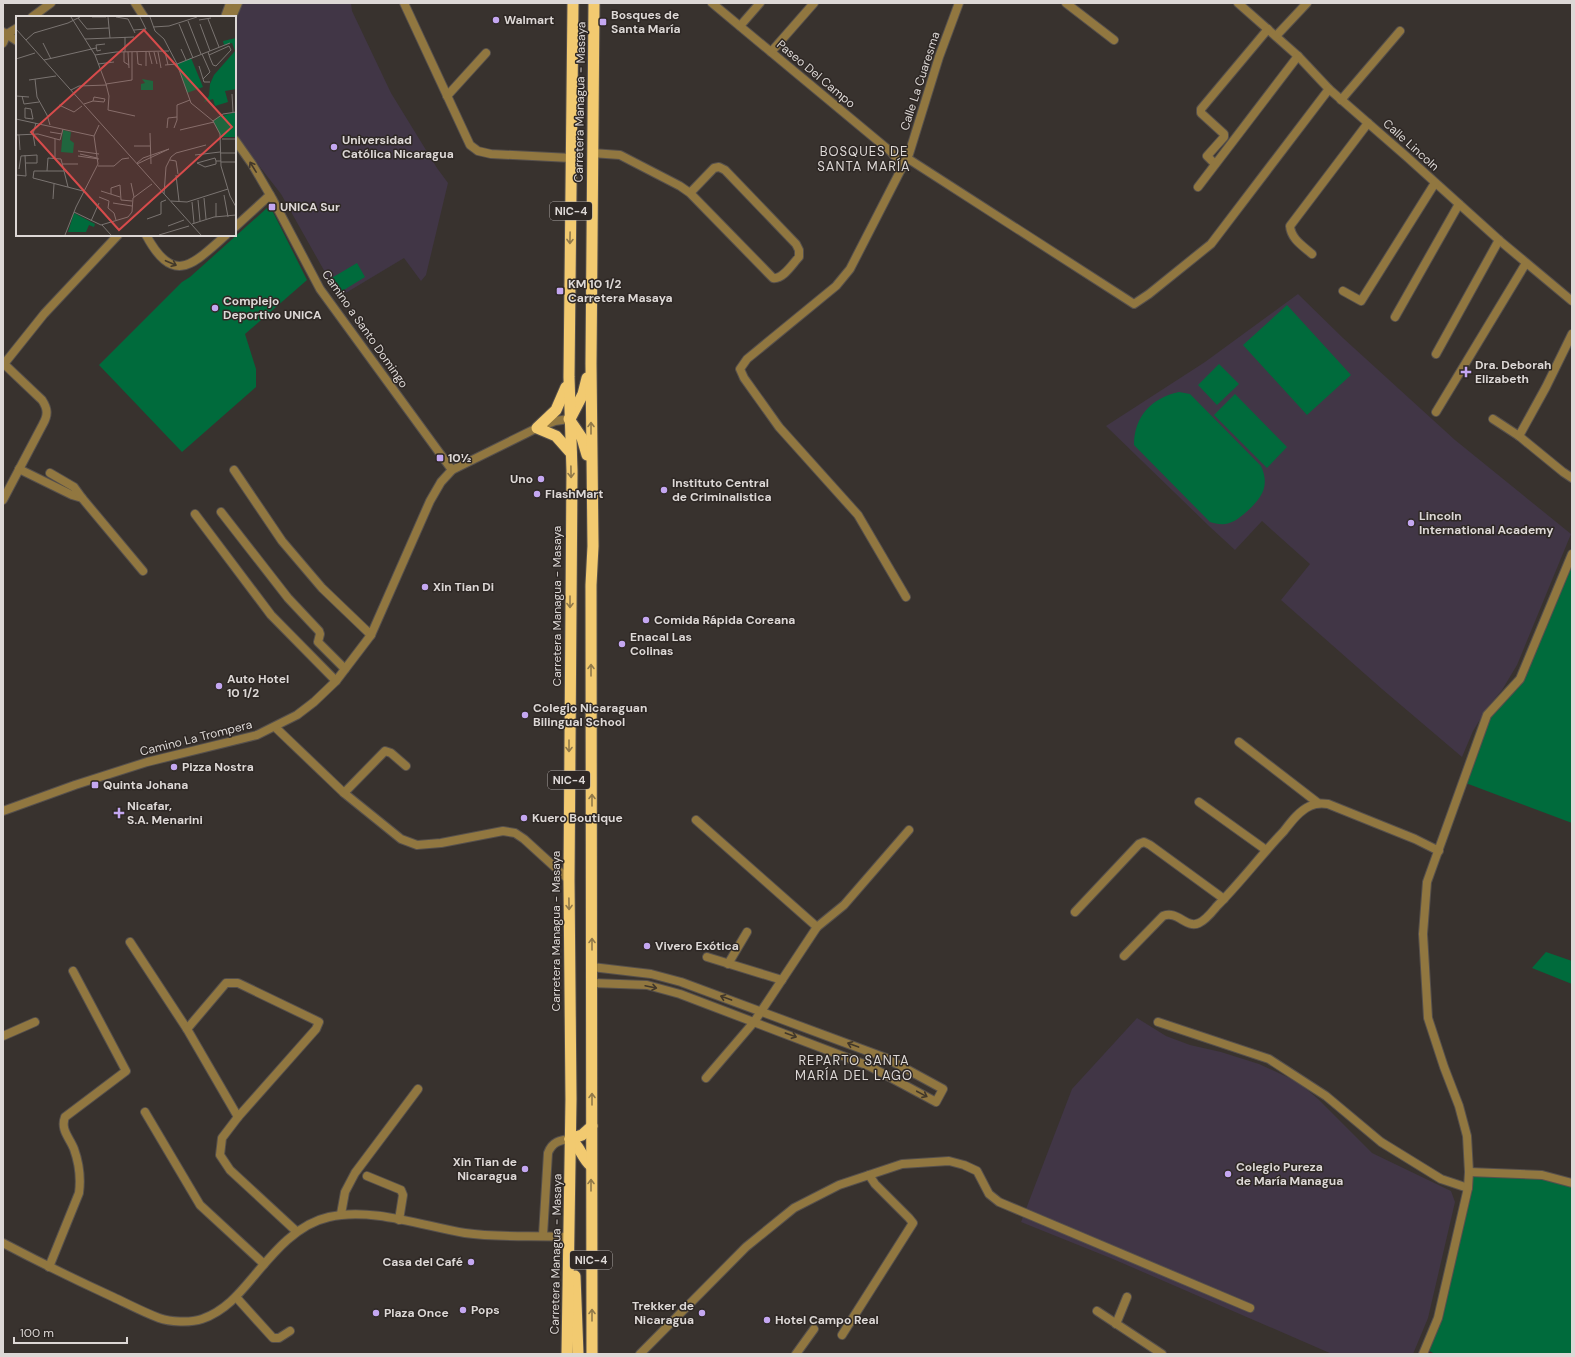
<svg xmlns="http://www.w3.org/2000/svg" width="1575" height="1357" font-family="'DM Sans',sans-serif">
<rect width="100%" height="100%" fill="#38322e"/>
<g fill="#413646">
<path d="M243 3H351L352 11 391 93 437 168 448 183 426 275 421 281 404 258 339 297 281 194 235 135V18Z"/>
<path d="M1298 294 1343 338 1455 440 1571 534 1517 665 1502 690 1487 708 1473 731 1462 757 1382 689 1281 600 1310 564 1262 521 1235 550 1209 526 1106 426 1205 362Z"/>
<path d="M1137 1018 1166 1036 1190 1045 1221 1052 1259 1064 1298 1082 1318 1099 1372 1153 1451 1191 1455 1202 1428 1318 1413 1354H1332L1113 1259 1021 1222 1072 1089Z"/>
</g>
<g fill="#006b3c">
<path d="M267 208H271L307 280 245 334 256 369V387L182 452 99 365 182 282 190 277Z"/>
<path d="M357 263 365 277 339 293 330 279Z"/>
<path d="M1287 305 1351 375 1307 415 1243 345Z"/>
<path d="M1219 364 1239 384 1217 405 1198 385Z"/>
<path d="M1179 392 1190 394 1261 466C1271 488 1260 500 1244 514 1239 518 1233 523 1225 524 1221 525 1214 523 1210 522L1134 445C1134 417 1151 398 1179 392Z"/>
<path d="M1235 394 1287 447 1267 468 1214 415Z"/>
<path d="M1572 554V823L1463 782 1487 715 1520 679Z"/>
<path d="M1546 952 1572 961V984L1532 968Z"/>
<path d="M1469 1172 1542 1175 1572 1183V1354H1435L1426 1349 1438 1318Z"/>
</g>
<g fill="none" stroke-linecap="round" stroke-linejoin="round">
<defs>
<g id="minor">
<path d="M404 3 470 145 478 151 491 154 571 158"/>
<path d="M712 3 890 151 903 166"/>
<path d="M1066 3 1114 40"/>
<path d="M1238 3 1298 56 1329 89 1407 157 1499 240 1572 301"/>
<path d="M225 17 229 6 233 3"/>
<path d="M232 17 238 3"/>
<path d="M740 26 760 3"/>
<path d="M1276 36 1307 3"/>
<path d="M3 43 7 34"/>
<path d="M771 52 814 3"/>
<path d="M447 96 486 53"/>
<path d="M1341 100 1400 31"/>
<path d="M592 153 620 155 680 186 690 193 773 278C783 280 793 263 799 257V250L796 244 725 170 719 167 714 168 690 193"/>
<path d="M907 158 1134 304 1149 294 1211 244 1329 89"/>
<path d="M1215 164 1207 156 1224 137V134L1201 113V109L1268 29"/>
<path d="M1198 187 1298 56"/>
<path d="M1312 254C1303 246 1291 239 1290 226L1368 123"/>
<path d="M1343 291 1361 301 1435 183"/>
<path d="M1395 317 1459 204"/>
<path d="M1436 354 1499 240"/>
<path d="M3 363 42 400C48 409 48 415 43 424L3 500"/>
<path d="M4 364 44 314 118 235"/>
<path d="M1436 412 1526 263"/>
<path d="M1493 419 1519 436 1563 472 1572 478"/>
<path d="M1519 436 1546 387 1572 334"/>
<path d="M19 469 72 495 82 498 143 571"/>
<path d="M234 470 282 541 322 588 371 635"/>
<path d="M50 473 74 487 82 498"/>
<path d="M221 512 288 598 319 631 320 634 318 642 345 669"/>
<path d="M195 514 271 615 336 681"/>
<path d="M906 597 858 515 779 427 744 378 740 369 747 359 836 286 850 269 909 154 939 57 959 3"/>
<path d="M275 727 344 793 401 839 417 845 441 843 503 831 515 833 524 839 569 880"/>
<path d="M1239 742 1318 803"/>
<path d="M344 793 385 751 391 753 406 766"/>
<path d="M1199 802 1266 850"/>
<path d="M696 820 817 927"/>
<path d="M1075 912 1139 844 1144 842 1150 845 1224 899"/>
<path d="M130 942 187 1029 238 1117"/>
<path d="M1124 956 1163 916C1178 910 1186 929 1199 923 1206 920 1212 912 1217 906 1241 882 1261 855 1284 831 1291 822 1299 811 1310 806 1316 803 1321 803 1328 804L1415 839 1439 851"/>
<path d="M707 957 782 980"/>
<path d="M728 964 747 932"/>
<path d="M592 983 647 985 680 994 869 1066 936 1102 943 1089 886 1058 681 982 651 974 592 967"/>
<path d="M1158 1022 1269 1059 1326 1096 1381 1142 1441 1179 1468 1188"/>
<path d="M187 1029 226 983H238L319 1022 316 1029 238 1117 222 1138 220 1155 230 1170 296 1231"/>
<path d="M3 1036 35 1022"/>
<path d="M706 1078 754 1022 817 927 844 905 909 830"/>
<path d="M145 1112 200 1205 264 1264"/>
<path d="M1469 1172 1542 1175 1572 1183"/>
<path d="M367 1176 401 1190 403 1195 399 1220"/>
<path d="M341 1214 345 1192 355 1173 418 1089"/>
<path d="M543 1235 548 1153C552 1142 560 1140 570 1139"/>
<path d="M3 1243C39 1262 76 1280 113 1297 128 1304 143 1312 159 1318 170 1322 190 1323 202 1319 225 1311 239 1294 254 1276 274 1252 297 1224 329 1217 371 1207 423 1226 465 1233 499 1238 534 1235 568 1237"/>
<path d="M49 1267 79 1193C81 1178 79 1163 74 1149 70 1138 60 1130 65 1117L126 1071 73 971"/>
<path d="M236 1297 273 1338H279L290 1331"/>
<path d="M1097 1311 1162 1354"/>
<path d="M1116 1324 1127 1297"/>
<path d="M842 1335 913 1223 909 1218 875 1184 869 1175"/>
<path d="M640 1354 746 1247 794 1208 839 1185 902 1164 949 1161 964 1165 977 1171 989 1194 999 1202 1250 1308"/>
<path d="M796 1354 814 1329"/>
<path d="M1423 1354 1438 1318 1468 1188 1469 1172 1467 1136 1459 1106 1444 1067 1428 1018 1423 934 1427 882 1487 715 1520 679 1572 554"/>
</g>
<g id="tertiary">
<path d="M135 3 144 17"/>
<path d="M32 17 51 3"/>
<path d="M3 32 17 41"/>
<path d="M7 34 17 28"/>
<path d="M235 140 252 164 273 200 320 289 452 470"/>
<path d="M235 227 270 195"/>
<path d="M146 235C174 287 193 264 226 235"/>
<path d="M3 811 75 785 147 762 257 735 297 715 314 702 336 681 371 635 430 501 441 482 452 470 537 428 555 421 569 419"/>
</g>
<g id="trunk">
<path d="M566 387 556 410 537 428 556 436 571 453"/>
<path d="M569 419 582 438 587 455"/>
<path d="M570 419 583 394 587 378"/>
<path d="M570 1139C581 1147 581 1157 591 1166"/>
<path d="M570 1139 582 1135 592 1126"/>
<path d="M575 1276 578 1354"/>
<path d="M567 1354 571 1099 569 880 572 471 569 377 573 3"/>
<path d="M592 1354 591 585 593 546 591 364 594 3"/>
</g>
</defs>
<use href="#minor" stroke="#56504c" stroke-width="10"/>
<use href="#tertiary" stroke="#56504c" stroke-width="10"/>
<use href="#trunk" stroke="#56504c" stroke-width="13"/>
<use href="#minor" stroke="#917740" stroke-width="8"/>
<use href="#tertiary" stroke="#917740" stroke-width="8"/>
<use href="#trunk" stroke="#f2ca70" stroke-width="11"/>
</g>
<defs><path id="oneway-shaft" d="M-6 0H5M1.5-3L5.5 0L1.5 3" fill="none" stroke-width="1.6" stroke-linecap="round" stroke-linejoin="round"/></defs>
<g stroke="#42382a">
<use href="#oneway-shaft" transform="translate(253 167) rotate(-122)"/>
<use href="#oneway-shaft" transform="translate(171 263) rotate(23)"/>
<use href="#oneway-shaft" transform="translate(651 987) rotate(12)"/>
<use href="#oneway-shaft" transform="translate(726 998) rotate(-160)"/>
<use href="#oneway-shaft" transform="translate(791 1035) rotate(20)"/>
<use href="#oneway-shaft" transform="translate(853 1045) rotate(-160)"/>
<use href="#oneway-shaft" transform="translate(922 1094) rotate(28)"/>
</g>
<g stroke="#90794a">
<use href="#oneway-shaft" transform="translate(570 238) rotate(91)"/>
<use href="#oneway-shaft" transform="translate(591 428) rotate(-90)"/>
<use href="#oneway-shaft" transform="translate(571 472) rotate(89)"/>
<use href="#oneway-shaft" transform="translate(570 602) rotate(90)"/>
<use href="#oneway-shaft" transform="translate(591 670) rotate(-90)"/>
<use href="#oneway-shaft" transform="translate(569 746) rotate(90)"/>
<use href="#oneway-shaft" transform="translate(592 800) rotate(-90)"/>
<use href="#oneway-shaft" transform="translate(569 904) rotate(89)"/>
<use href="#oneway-shaft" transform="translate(592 944) rotate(-90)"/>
<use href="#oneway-shaft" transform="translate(592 1099) rotate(-90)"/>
<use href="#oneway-shaft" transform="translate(591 1185) rotate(-90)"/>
<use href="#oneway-shaft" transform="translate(592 1315) rotate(-90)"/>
</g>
<g fill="#c4a7f1" stroke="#2e2825" stroke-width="1.5">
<circle cx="496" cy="20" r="4"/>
<rect x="599" y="18" width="8" height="8" rx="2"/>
<circle cx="334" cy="147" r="4"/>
<rect x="268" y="203" width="8" height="8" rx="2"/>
<rect x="556" y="287" width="8" height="8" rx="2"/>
<circle cx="215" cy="308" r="4"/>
<path d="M1464 366h4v4h4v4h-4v4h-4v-4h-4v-4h4z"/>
<rect x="436" y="454" width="8" height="8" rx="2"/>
<circle cx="541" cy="479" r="4"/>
<circle cx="664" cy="490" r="4"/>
<circle cx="537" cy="494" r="4"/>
<circle cx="1411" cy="523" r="4"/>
<circle cx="425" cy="587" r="4"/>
<circle cx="646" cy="620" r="4"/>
<circle cx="622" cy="644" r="4"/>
<circle cx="219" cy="686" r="4"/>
<circle cx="525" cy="715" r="4"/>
<circle cx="174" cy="767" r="4"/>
<rect x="91" y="781" width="8" height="8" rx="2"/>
<path d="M117 807h4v4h4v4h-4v4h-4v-4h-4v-4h4z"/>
<circle cx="524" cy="818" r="4"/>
<circle cx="647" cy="946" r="4"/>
<circle cx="525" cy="1169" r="4"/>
<circle cx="1228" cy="1174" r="4"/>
<circle cx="471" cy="1262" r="4"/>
<circle cx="463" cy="1310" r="4"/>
<circle cx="376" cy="1313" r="4"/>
<circle cx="702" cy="1313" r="4"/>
<circle cx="767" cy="1320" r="4"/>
</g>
<g text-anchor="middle" stroke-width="3" stroke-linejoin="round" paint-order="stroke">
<g fill="#2e2825" stroke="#a8a3a1" stroke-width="1">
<rect x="550" y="202" width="42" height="18" rx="3"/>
<rect x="548" y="771" width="42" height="18" rx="3"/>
<rect x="570" y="1251" width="42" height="18" rx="3"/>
</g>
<g font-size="11" font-weight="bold" fill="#ddd8d6">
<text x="571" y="215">NIC-4</text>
<text x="569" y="784">NIC-4</text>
<text x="591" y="1264">NIC-4</text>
</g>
<g font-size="12" font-weight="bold" fill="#ddd8d6" stroke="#2e2825" text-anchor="start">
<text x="611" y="19">Bosques de<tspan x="611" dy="14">Santa María</tspan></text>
<text x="504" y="24">Walmart</text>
<text x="342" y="144">Universidad<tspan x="342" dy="14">Católica Nicaragua</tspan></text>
<text x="280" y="211">UNICA Sur</text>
<text x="568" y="288">KM 10 1/2<tspan x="568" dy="14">Carretera Masaya</tspan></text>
<text x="223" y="305">Complejo<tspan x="223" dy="14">Deportivo UNICA</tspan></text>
<text x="1475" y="369">Dra. Deborah<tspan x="1475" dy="14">Elizabeth</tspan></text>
<text x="448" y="462">10½</text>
<text x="533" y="483" text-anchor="end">Uno</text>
<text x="672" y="487">Instituto Central<tspan x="672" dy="14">de Criminalistica</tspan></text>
<text x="545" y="498">FlashMart</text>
<text x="1419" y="520">Lincoln<tspan x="1419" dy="14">International Academy</tspan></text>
<text x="433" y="591">Xin Tian Di</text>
<text x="654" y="624">Comida Rápida Coreana</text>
<text x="630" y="641">Enacal Las<tspan x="630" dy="14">Colinas</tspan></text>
<text x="227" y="683">Auto Hotel<tspan x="227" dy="14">10 1/2</tspan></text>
<text x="533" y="712">Colegio Nicaraguan<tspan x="533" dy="14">Bilingual School</tspan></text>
<text x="182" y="771">Pizza Nostra</text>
<text x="103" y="789">Quinta Johana</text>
<text x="127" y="810">Nicafar,<tspan x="127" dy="14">S.A. Menarini</tspan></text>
<text x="532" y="822">Kuero Boutique</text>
<text x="655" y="950">Vivero Exótica</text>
<text x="517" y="1166" text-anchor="end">Xin Tian de<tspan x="517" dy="14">Nicaragua</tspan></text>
<text x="1236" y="1171">Colegio Pureza<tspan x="1236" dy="14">de María Managua</tspan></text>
<text x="463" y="1266" text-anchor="end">Casa del Café</text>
<text x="694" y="1310" text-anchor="end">Trekker de<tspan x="694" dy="14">Nicaragua</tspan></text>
<text x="471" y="1314">Pops</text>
<text x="384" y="1317">Plaza Once</text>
<text x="775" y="1324">Hotel Campo Real</text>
</g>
<g font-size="12" fill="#ddd8d6" stroke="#2e2825">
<text transform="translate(816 74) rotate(40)" y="4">Paseo Del Campo</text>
<text transform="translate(920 81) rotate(-72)" y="4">Calle La Cuaresma</text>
<text transform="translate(580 102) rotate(-89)" y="4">Carretera Managua - Masaya</text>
<text transform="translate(1411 145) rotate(42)" y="4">Calle Lincoln</text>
<text transform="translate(365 329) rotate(55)" y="4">Camino a Santo Domingo</text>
<text transform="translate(557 606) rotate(-90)" y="4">Carretera Managua - Masaya</text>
<text transform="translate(196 738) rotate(-14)" y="4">Camino La Trompera</text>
<text transform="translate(556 931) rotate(-90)" y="4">Carretera Managua - Masaya</text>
<text transform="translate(556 1254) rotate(-89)" y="4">Carretera Managua - Masaya</text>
</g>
<g font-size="13" letter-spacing="1" fill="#ddd8d6" stroke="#2e2825">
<text x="864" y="156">BOSQUES DE<tspan x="864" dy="15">SANTA MARÍA</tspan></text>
<text x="854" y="1065">REPARTO SANTA<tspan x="854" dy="15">MARÍA DEL LAGO</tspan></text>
</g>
</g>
<g transform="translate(16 16)">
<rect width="220" height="220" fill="#38322e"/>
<path d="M220 22V73L209 75 212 86 199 90 197 83 188 86 193 80 194 68 198 59 219 35 216 27 208 29 207 25ZM175 42 187 71 171 77 161 48ZM126 63 137 65V74H125V68L129 67ZM220 96V121H205L197 105 202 101ZM47 114 55 116 54 124 58 127 57 137 45 136ZM58 197 79 208 78 211 73 209 70 216H52Z" fill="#006b3c"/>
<path fill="none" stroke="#7a7471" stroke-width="1" d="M55 1 79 39 90 68 93 80 92 94 119 100M76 1H90M92 1 94 22M100 1 112 3 119 17M134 1 139 15 148 23 161 48 175 87 197 105 204 118 205 150 214 180 220 191M62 2 71 13 93 12M192 3 203 31M183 4 195 2M172 5 185 38M163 8 177 42M184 8 194 35M137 11 153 10 181 1M0 13 185 219M118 14 130 13 124 1M69 23 118 21M10 24 18 17 52 7 64 1M27 27 35 43M165 33 170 44M85 34 81 35 80 29 89 28M108 36V46L113 49M109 36V21M112 36 113 52M121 36 122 48 126 49M130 36V50M133 36 136 48M138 36 141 48M142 36 145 52M149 36 152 49M192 36 194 42 197 49 200 50 215 34 213 30 193 39M186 38 194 56 187 63M79 39 100 36 153 35M0 43 19 37M28 44 80 32M82 48 98 46M149 49 161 48 214 27M183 50 188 66H194M19 63 21 81 31 99 34 109M13 64 40 60M90 68 116 64V36M55 74 63 70 91 69M216 78 217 96M0 80 13 81M6 80 8 88 23 86M68 88 77 85 88 86 89 83 78 81 77 85M43 89 58 96 66 90M9 92 15 93 17 103 9 102ZM0 103 78 120M197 105 207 98 220 96M151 112 152 102 161 101M158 112 161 104V89L174 84M164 114 198 106M34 116 46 118M134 117 135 148M0 119 22 118 44 124 47 113M3 119 4 134M78 120 83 109M206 123H220M19 130 17 118 20 107M118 130H134M62 135 83 138M204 137H220M64 138 81 142M179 139 204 136M62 140 83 143M39 142V123M154 144 160 145 162 158M200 145V148L189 151 181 147 199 142 200 145H205M205 146H220M121 147 127 142 153 133 121 148M46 148H62M82 150H98L106 143 113 142M3 153 5 140 21 139V147H10M31 155 32 142 45 143 52 171M48 155H18L17 162 67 175M0 159 10 160 9 139M160 159 163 185M115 167 118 181M85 175 104 181M95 178V172L104 169 105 184 116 185M148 178 150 151 155 141 160 137 190 129M208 179 212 201M83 181 93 185 92 192 98 197 100 204M188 182 190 203M37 183 38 168M182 184 184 205M155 185 171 186 212 173M176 186 178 207M97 187 116 190M200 187V201M58 196 85 209 112 201 116 196 117 182 136 168M131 203 145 198V186L150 184M75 205 83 187M176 208 198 201 220 199M86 209 95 219M152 210 168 204M49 219 60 191 82 148 78 120M143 219 173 210"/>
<path fill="#d74b4b" fill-opacity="0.15" stroke="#d74b4b" stroke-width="2" d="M128 14 216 111 103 214 15 116Z"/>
<rect width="220" height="220" fill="none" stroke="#ddd8d6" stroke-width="2"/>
</g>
<rect width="1575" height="1357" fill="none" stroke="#ddd8d6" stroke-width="8"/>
<path d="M14 1337v6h113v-6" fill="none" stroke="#ddd8d6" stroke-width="2"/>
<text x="20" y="1337" font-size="12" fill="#ddd8d6" stroke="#2e2825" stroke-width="3" paint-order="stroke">100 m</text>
</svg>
